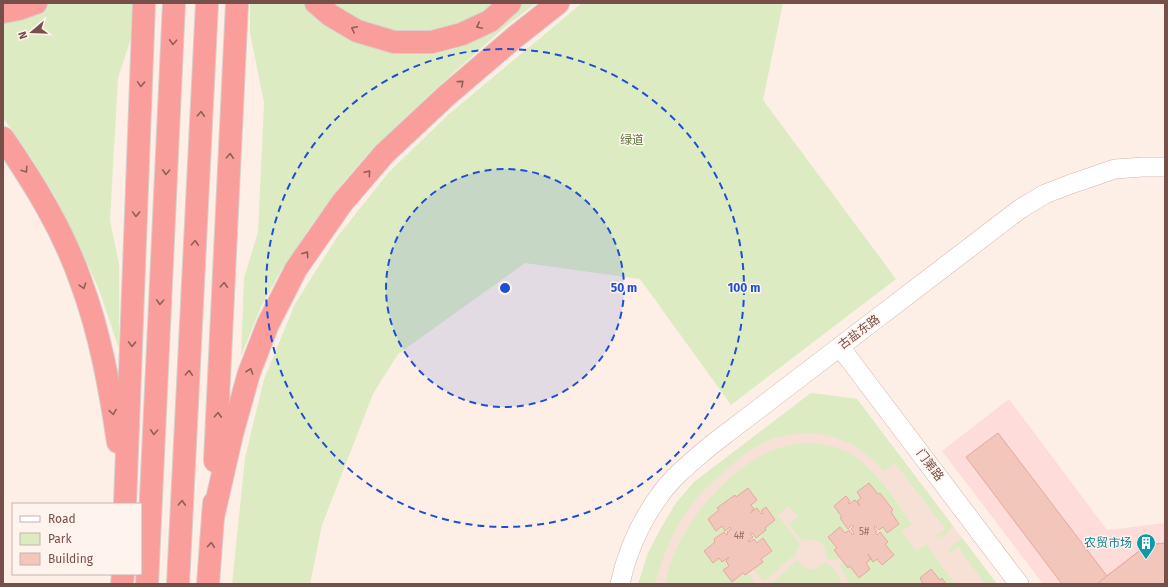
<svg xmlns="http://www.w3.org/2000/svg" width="1168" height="587" font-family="'Fira Sans','Noto Sans SC',sans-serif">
<rect width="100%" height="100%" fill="#fdefe6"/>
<path fill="#f7e1d7" d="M811 393 857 399 997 584H638L648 553 661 528 676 503 694 482Z"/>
<path fill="#fedcd9" d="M1009 399 1107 530 1165 523V584H1043L942 451Z"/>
<g fill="#ddebc3">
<path d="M3 3H136L135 26 118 78 110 220 119 264V349L98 287 57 200 31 158 3 117Z"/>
<path d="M250 3H536L505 27 433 91 374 147 341 185 313 223 282 269 261 307 241 356 244 278 258 232 264 103 250 33Z"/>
<path d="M582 3H783L763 100 896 279 731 405 640 279 525 263 398 354 373 394 322 525 310 584H232L245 458 264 379 295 304 337 237 389 172 449 114Z"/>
<path d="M811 393 857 399 952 525C949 532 944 538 935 537L945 529 895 463 884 471C858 443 828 428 789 435 780 437 771 438 763 443 750 449 737 460 726 470 715 480 703 490 694 502 675 526 663 554 655 584H638L648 553 661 528 676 503 694 482Z"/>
<path d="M803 443C811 443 820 443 828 445 868 454 890 493 912 524L902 532 916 551 926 544 955 584H946L942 579 940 580 931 569 920 578 923 584H910L908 582 906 584H849L839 564 843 561 850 566 859 578 870 569 866 563 868 554 873 561 877 559 882 564 894 555 885 544 888 542 879 530 883 527 888 533 899 524 891 512 893 510 880 493 878 494 857 492 861 498 856 502 854 500 849 504 845 497 834 506 842 517 840 519 848 529 844 532 840 528 828 537 837 548 834 550 840 557 835 561 826 558C828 544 814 535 802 542L789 524 798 517 789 506 778 515 800 544 797 549 796 555C781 562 777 575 763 581L753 569 761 559 772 551 763 539 757 543 754 539 766 530 765 528 775 519 766 508 762 511 763 513 761 514 757 508 750 513 754 509 751 505 757 500 748 488 736 497 735 495 718 507 719 510 708 519 716 530 722 526 725 530 730 527 731 529 727 532 728 534 726 535 724 532 714 539 715 542 704 551 713 563 719 558 722 562 729 557 726 561 729 566 723 570 732 581 743 573 745 575 748 573 754 581 753 584H665C675 531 720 476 768 452 779 447 791 444 803 443Z"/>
<path d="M963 539 997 584H985L958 547 948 554C950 545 955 542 963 539Z"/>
<path d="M798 560C804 571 816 572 824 562 834 567 838 574 842 584H770C781 578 787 566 798 560Z"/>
</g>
<g fill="#f3c6bc" stroke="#e6a79c">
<path d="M998 433 1107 576 1147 545 1165 543V584H1062L966 457Z"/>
<path d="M869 483 878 494 880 493 893 510 891 512 899 524 887 533 883 527 879 530 875 526 874 527 877 532 875 533 877 535 880 532 888 542 885 544 894 555 882 565 877 559 873 562 868 554 871 559 866 563 870 569 859 578 850 566 848 568 834 550 837 548 828 537 840 527 845 533 849 530 853 535 854 533 851 529 854 526 852 525 848 529 840 518 842 517 834 506 846 496 850 501 848 503 849 504 855 500 860 506 857 501 861 498 857 492Z"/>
<path d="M748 488 757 500 751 505 754 509 750 513 757 508 761 514 763 513 761 511 766 507 775 520 765 528 766 530 756 538 752 533 750 534 753 537 748 541 749 542 754 539 757 543 763 538 772 551 761 559 763 562 745 575 743 573 732 582 723 570 729 566 726 561 729 557 722 562 719 558 713 563 704 551 715 542 714 539 724 532 726 535 728 534 727 532 731 529 730 527 725 531 722 526 716 531 708 519 719 510 717 508 735 495 736 497Z"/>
<path d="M1165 543V584H1099L1098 583 1147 545Z"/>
<path d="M931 569 940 580 942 578 946 584H923L920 578Z"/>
</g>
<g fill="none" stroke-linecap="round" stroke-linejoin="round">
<defs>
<g id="street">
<path d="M840 347 1019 584"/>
<path d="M620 584C627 552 640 522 660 495 673 476 693 461 710 446L1020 209 1045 194 1071 184 1115 169 1143 167H1165"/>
</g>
<g id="highway">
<path d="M316 3 330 15 357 31 394 42H432L462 34 490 21 510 3"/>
<path d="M3 12 19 9 36 3"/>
<path d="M3 138C34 183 63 230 81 282 100 333 110 388 118 442"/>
<path d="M215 461 237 3"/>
<path d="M125 504 144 3"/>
<path d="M213 517 232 434 249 373 268 324 296 269 342 203 384 154 446 96 515 37 558 3"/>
<path d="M122 584 123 574"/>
<path d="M147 584 174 3"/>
<path d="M178 584 207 3"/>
<path d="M208 584 214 503"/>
</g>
</defs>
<use href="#street" stroke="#d1b6ae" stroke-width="20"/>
<use href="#highway" stroke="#d9cecc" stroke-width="24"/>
<use href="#street" stroke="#fff" stroke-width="19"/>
<use href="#highway" stroke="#f99e9b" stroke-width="22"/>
</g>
<defs><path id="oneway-chevron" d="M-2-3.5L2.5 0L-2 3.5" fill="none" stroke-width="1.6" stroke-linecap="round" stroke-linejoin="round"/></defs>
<g stroke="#915f59">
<use href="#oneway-chevron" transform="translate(479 26) rotate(155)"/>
<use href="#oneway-chevron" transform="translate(354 29) rotate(-153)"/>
<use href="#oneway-chevron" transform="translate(173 42) rotate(93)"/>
<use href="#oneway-chevron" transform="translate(461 83) rotate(-41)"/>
<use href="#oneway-chevron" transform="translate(141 84) rotate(92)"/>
<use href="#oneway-chevron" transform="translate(201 114) rotate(-87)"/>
<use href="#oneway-chevron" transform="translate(230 156) rotate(-87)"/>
<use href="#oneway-chevron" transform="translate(25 170) rotate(57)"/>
<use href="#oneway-chevron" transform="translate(166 172) rotate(93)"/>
<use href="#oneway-chevron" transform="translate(368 173) rotate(-49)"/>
<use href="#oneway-chevron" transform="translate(136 214) rotate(92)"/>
<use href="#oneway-chevron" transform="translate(195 243) rotate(-87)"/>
<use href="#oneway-chevron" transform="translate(306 254) rotate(-55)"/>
<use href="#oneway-chevron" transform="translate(224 285) rotate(-87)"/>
<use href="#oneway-chevron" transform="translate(83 286) rotate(72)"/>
<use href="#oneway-chevron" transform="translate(160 302) rotate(93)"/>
<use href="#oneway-chevron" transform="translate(132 344) rotate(92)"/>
<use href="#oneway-chevron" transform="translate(250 371) rotate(-71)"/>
<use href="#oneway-chevron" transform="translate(189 373) rotate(-87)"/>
<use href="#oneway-chevron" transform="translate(113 412) rotate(81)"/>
<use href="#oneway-chevron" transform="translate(218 415) rotate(-87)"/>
<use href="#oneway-chevron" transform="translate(154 432) rotate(93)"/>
<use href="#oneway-chevron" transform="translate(182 503) rotate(-87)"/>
<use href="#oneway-chevron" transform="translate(211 545) rotate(-86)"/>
</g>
<circle cx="505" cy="288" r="119" fill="#1d4ed8" fill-opacity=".12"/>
<g fill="none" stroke="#1d4ed8" stroke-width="2" stroke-dasharray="7 5">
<circle cx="505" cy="288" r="119"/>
<circle cx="505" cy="288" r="239"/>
</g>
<defs>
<symbol id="building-pin" viewBox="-11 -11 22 30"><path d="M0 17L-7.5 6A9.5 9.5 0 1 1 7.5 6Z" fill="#0f9aa8" stroke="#fff4ed"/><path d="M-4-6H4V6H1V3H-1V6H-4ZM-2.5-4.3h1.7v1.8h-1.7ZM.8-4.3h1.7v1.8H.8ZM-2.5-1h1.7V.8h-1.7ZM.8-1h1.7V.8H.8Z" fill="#fff"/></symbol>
</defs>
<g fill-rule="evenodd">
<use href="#building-pin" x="1135" y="532" width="22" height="30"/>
</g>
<g text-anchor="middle" stroke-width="3" stroke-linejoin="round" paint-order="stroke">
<g font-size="10" fill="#966d66">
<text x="864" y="535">5#</text>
<text x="739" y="539">4#</text>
</g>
<g font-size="12" fill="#5d783e" stroke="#fff4ed">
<text x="632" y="144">绿道</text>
</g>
<g font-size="12" fill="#774f49" stroke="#fff4ed">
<text transform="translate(859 332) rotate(-37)" y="4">古盐东路</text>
<text transform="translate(930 465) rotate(53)" y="4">门第路</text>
</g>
<g font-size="12" fill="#0d838f" stroke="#fff4ed" text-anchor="end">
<text x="1132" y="547">农贸市场</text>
</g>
</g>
<circle cx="505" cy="288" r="6" fill="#1d4ed8" stroke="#fff4ed" stroke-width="2"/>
<g font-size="12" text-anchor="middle" font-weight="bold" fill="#1d4ed8" stroke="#fff4ed" stroke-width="3" stroke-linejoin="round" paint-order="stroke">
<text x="624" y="292">50 m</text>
<text x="744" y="292">100 m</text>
</g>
<rect width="1168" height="587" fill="none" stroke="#774f49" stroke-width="8"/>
<rect x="12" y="503" width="130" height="72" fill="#fff4ed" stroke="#c9b2ab"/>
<rect x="20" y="516" width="20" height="6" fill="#ffffff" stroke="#c9b2ab"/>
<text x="48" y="523" font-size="12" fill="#774f49">Road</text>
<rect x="20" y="533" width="20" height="12" fill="#ddebc3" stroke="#c9b2ab"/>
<text x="48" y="543" font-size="12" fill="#774f49">Park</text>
<rect x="20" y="553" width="20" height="12" fill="#f3c6bc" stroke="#c9b2ab"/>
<text x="48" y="563" font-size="12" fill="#774f49">Building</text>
<g transform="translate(32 32) rotate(251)" stroke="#fff4ed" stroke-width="3" paint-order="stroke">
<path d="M0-3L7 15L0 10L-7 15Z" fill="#774f49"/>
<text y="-6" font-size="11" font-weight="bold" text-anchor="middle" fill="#774f49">N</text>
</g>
</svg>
